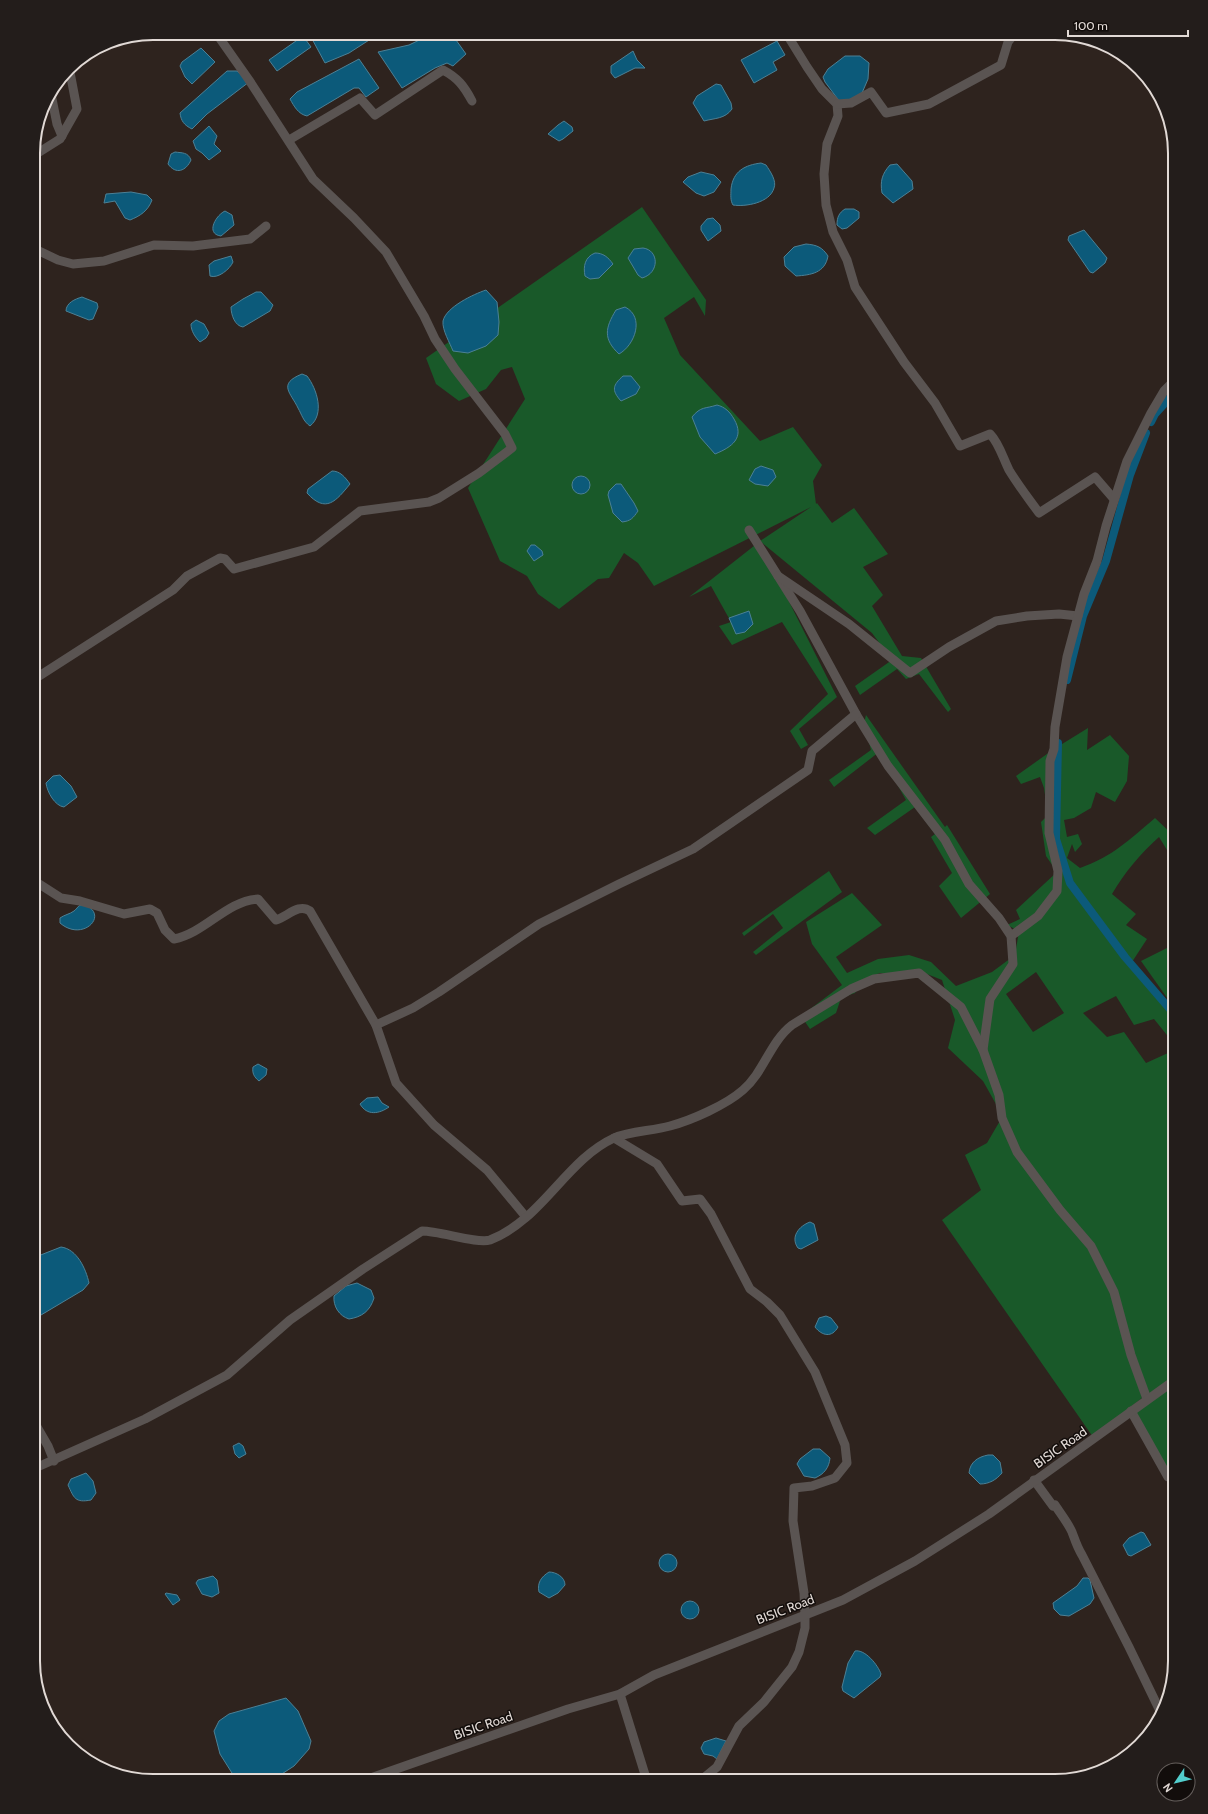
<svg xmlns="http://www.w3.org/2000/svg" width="1208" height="1814" font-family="Cabin,sans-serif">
<rect width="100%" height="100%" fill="#2e231e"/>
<g fill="#195929" fill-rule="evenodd">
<path d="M642 207 706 300 705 316 694 297 664 318 680 355 760 441 793 427 822 465 813 481 816 504 817 503 832 523 854 508 888 554 863 567 883 595 872 606 902 656 921 658 951 709 948 712 919 674 906 679 897 669 860 695 855 686 892 660 872 633 760 541 811 507 654 586 638 563 624 553 609 578 598 579 559 609 538 594 527 576 500 561 468 488 525 399 512 367 501 370 486 389 459 401 436 384 426 358Z"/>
<path d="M759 542 837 697 799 729 808 745 801 749 790 731 828 694 782 622 732 645 719 626 731 622 711 586 689 597Z"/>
<path d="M866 715 945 827 947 825 990 894 961 918 939 886 952 873 931 837 935 834 915 807 875 835 867 828 906 800 879 752 834 787 829 780 871 750 864 723Z"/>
<path d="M1088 728 1087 750 1110 735 1129 756 1127 781 1115 802 1096 792 1091 808 1074 818 1064 820 1067 837 1078 834 1082 844 1075 852 1072 844 1067 858 1080 868C1112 857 1130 839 1155 818L1175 837V863L1159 837C1140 854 1125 872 1112 894L1136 914 1126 925 1147 939 1132 962 1175 1015V1045L1154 1019 1134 1025 1116 996 1083 1013 1107 1037 1124 1032 1146 1063 1168 1053 1175 1066V1380L1147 1399 1114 1292 1091 1246 1017 1152 1001 1113 983 1081 948 1048 955 1020 942 980 917 970 899 976 880 973 862 980 855 993 841 998 836 1013 810 1029 801 1016 842 985 812 944 806 922 852 893 882 925 836 957 847 973 878 959 909 955 931 962 956 986 992 972 1015 955 1019 931 1007 925 1020 919 1016 910 1057 872 1046 856 1041 822 1048 815 1044 788 1040 777 1021 784 1016 776 1054 749ZM1036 972 1064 1013 1033 1032 1006 994Z"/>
<path d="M829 871 842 892 756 955 753 952 783 928 773 914 744 936 742 933Z"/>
<path d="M1175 944V1009L1141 961Z"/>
<path d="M1001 1119 1015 1154 1090 1247 1112 1293 1142 1398 1093 1437 942 1220 981 1190 965 1155 987 1143Z"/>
<path d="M1175 1382V1490L1129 1415Z"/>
</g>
<g fill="#0c5a7a" stroke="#4c8095">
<path d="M313 33H380L349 53 325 63 311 37Z"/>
<path d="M434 33H451L466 54 453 66 447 63 435 68 402 88 378 52 409 45Z"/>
<path d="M303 36 311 47 277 71 269 60Z"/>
<path d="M777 41 785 55 773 62 777 70 754 83 741 60Z"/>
<path d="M201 48 215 62 192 84 185 77 180 66 182 62Z"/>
<path d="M633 51 637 60 645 68H635L615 78 611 73V66Z"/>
<path d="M845 56H860L869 63 868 79 862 93 851 99 840 102 825 82 823 77 828 69Z"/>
<path d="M359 59 379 88 366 97 359 88H354L307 116C298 114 294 106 290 99L297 92Z"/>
<path d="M227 71H237L249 82 207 114 192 129C184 125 181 121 180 113Z"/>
<path d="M716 84 721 85 731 103 732 109C725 119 715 118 704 121L693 103 697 96Z"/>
<path d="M564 121 572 127 573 131 563 139 559 141 548 134 558 125Z"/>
<path d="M209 126 217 136 214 144 221 151 209 160 202 153 196 149 193 141Z"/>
<path d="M175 152C182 153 188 152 191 160 186 171 176 175 168 164L171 154Z"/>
<path d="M761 163 766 165C770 171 777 181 774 188 770 203 745 207 733 205 730 200 731 195 731 189 733 171 745 165 761 163Z"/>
<path d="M897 164 912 181 913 189 893 203 882 193C880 181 882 174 890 165Z"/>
<path d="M701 172 714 175 721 182 714 192 704 196 696 193 683 182 688 177Z"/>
<path d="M131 192 147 195 152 200C148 211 140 216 130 220L125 218 115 201 104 203 106 194Z"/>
<path d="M845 209H854L859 212V218L847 228 842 229 837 225C837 217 839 213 845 209Z"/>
<path d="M225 211 232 215 234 225 221 236C205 234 216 215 225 211Z"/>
<path d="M713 218 720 225 721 231 708 241 701 230V226L707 219Z"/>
<path d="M1084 230 1107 258 1105 263 1093 273 1090 272 1068 240 1069 236Z"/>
<path d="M806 244C817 245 822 247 828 256 825 273 811 275 796 276L785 266 784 257 794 247Z"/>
<path d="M643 248C659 250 660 273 642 278L638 275 628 258 634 249Z"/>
<path d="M595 253C603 253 608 257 613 264L599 278 590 279 585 276C583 266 585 257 595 253Z"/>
<path d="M231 256 233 262C230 269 218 279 210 276L209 265 214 261Z"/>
<path d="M486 290 497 302 499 322 498 335 486 346 468 353 453 351C450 343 442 330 443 321 446 307 474 294 486 290Z"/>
<path d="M256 292H261L273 305 270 311 243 327C235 326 231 315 231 307L243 299Z"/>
<path d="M82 297 97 303 98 307 93 319 89 320 66 311C66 303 75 299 82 297Z"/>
<path d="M625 307C645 317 635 345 619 354 603 339 605 328 616 310Z"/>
<path d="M196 320 204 324 209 333 206 338 200 342C195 337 191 331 191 324Z"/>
<path d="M302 374 307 376C317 389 325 414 310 426 303 421 302 415 298 408 291 393 277 384 302 374Z"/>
<path d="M623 376H631L640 387 636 394 621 401C611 390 613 385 623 376Z"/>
<path d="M717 405C725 407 730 412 734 419 745 438 732 447 715 454L700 437 692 417C701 406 705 409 717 405Z"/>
<path d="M761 466 773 470 776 477 768 486 755 484 749 480 755 469Z"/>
<path d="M332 471C340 471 345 477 350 484 336 501 326 514 307 493L308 489Z"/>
<circle cx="581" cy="485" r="9"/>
<path d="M616 484H621L634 503 638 511C633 518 631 521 622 522L613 513 608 495 609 491Z"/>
<path d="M531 545H535L542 551 543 555 534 561 527 551Z"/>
<path d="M749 611 753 624 745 632 736 634 729 618Z"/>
<path d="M60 775 71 786 77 797 64 807C55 806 47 792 46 783L53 776Z"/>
<path d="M83 904C111 914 83 943 60 923V918C64 915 70 914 74 911 78 908 77 906 83 904Z"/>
<path d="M258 1064 267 1069 266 1075 259 1081C254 1077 252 1073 253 1067Z"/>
<path d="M378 1097 382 1103 389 1107C379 1114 367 1116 360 1104L367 1098Z"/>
<path d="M810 1222 814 1224 818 1240 801 1249 798 1248C790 1237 799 1226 810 1222Z"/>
<path d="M61 1247C77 1249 86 1269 89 1283L83 1290 41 1315H34L33 1258Z"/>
<path d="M357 1283 371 1290 374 1298C370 1311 362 1317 349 1319 339 1316 333 1306 334 1296L346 1286Z"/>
<path d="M826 1316 831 1318 838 1327C832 1338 822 1336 815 1327L819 1318Z"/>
<path d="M239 1443 243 1446 246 1454 239 1458 235 1454 233 1446Z"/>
<path d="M813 1449H820L830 1458C829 1468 824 1474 815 1478L804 1476 797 1464 800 1459Z"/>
<path d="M988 1455H993L1000 1462 1002 1473C996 1480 989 1484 980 1484L969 1473C970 1462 978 1457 988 1455Z"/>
<path d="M86 1473 93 1481 96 1493 91 1500C75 1503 74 1498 68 1485L71 1479Z"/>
<path d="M1141 1532 1144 1533 1151 1545 1131 1556 1128 1555 1123 1545 1129 1538Z"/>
<circle cx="668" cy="1563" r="9"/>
<path d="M549 1572C556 1572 565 1577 565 1585L558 1593 549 1598 539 1592C537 1583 541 1577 549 1572Z"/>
<path d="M213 1576 217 1580 219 1593 212 1597 202 1594 196 1583 198 1580Z"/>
<path d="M1083 1578H1088L1090 1580 1094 1598 1090 1604 1069 1616 1060 1615 1054 1609 1053 1603 1077 1586Z"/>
<path d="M166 1593 177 1595 180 1600 173 1605 165 1594Z"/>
<circle cx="690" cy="1610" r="9"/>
<path d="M855 1651C865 1649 878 1665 881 1674L880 1677 854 1698 843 1691 842 1687 848 1663Z"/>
<path d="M286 1698 298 1711 311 1741 309 1749 294 1766 271 1781H237L220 1754 214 1731 219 1721 229 1714Z"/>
<path d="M716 1738 726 1741 717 1759 713 1756 704 1754 701 1748 704 1742Z"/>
</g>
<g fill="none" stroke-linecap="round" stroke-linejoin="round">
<path stroke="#4c8095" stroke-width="2.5" d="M726 1781 727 1775"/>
<g stroke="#0c5a7a" stroke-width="8">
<path d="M1151 422 1155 414 1175 392"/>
<path d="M1067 680 1083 616 1106 561 1130 475 1146 433"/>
<path d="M1058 743 1056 839 1070 883 1125 957 1175 1015"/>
</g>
<g stroke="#5a5452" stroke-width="9">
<path d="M786 33 807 67 822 89 837 104 838 116 827 144 824 174 826 205 833 232 847 260 855 287 904 362 935 403 960 446 990 434C999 443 1003 458 1009 470 1018 485 1029 499 1039 513L1095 477 1114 499"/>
<path d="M51 94 57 124 62 136"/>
<path d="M837 104 851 103 871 92 886 113 929 104 1001 65 1008 42 1015 33"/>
<path d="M289 140 360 98 375 115 443 70C458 78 464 86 472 101"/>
<path d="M33 156 60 139 77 109 69 67"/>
<path d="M33 247 37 250 58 260 73 264 104 261 154 245 193 246 250 239 266 226"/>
<path d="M749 530 800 611 856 714 888 766 945 840 969 884 999 918 1011 936 1013 964 990 999 983 1050"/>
<path d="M778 576 849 624 910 673 949 647 996 621 1027 616 1059 614 1078 616"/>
<path d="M33 680 173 590 187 576 220 558 225 559 234 569 314 547 360 511 429 502 439 498 479 473 512 448 505 434 455 369 435 339 424 316 386 252 354 218 313 179 249 80 216 33"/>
<path d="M33 880 61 898 80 901 124 914 150 909 157 913 165 930 174 939C205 933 226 901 258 899L276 920C288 916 299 903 310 911L376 1025 396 1083 434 1125 487 1170 526 1217"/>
<path d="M1011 936 1038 916 1057 891 1058 871 1049 833 1050 761 1054 749 1055 727 1067 657 1084 594 1097 561 1106 526 1127 461 1151 413 1164 391 1175 380"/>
<path d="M376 1025 413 1008 439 992 539 924 619 884 693 849 808 770 812 751 856 714"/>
<path d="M614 1138 657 1164 682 1201 700 1199 711 1214 750 1289 767 1302 780 1315 815 1372 845 1445 847 1463 835 1478 812 1486 794 1488 793 1521 804 1593 805 1615V1628L799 1652 792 1667 764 1702 739 1726 717 1767 700 1781"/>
<path d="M1131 1411 1168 1477"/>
<path d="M33 1420 48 1446 54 1461"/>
<path d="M33 1469 145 1419 227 1375 290 1320 363 1269 422 1231C440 1231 477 1244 490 1240 542 1220 566 1160 614 1138 630 1131 653 1131 670 1126 692 1120 726 1105 743 1090 764 1072 770 1042 792 1025L851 989 874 979 919 973 961 1007 983 1050 999 1095 1002 1118 1017 1152 1060 1210 1091 1246 1114 1292 1131 1355 1147 1399"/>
<path d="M1034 1480 1053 1506 1055 1505C1060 1513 1068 1523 1072 1532 1075 1540 1077 1547 1082 1555L1129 1647 1161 1713"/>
<path d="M620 1694 647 1781"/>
<path d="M362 1781 568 1709 620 1694 654 1675 843 1600 915 1561 989 1514 1175 1380"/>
</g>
</g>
<g text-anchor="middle" stroke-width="3" stroke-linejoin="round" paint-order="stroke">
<g font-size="13" fill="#e1d9d5" stroke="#120d0b">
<text transform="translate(1060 1447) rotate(-35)" y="5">BISIC Road</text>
<text transform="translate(785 1609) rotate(-21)" y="5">BISIC Road</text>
<text transform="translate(483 1725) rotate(-19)" y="5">BISIC Road</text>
</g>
</g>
<path d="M0 0H1208V1814H0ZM153 40H1055A113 113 0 0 1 1168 153V1661A113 113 0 0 1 1055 1774H153A113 113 0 0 1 40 1661V153A113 113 0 0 1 153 40Z" fill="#231d1b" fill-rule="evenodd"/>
<path fill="none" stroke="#e1d9d5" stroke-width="2" d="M153 40H1055A113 113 0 0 1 1168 153V1661A113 113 0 0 1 1055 1774H153A113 113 0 0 1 40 1661V153A113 113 0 0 1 153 40Z"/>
<g transform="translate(1176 1782) rotate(235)"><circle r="19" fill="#120d0b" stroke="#655f5c"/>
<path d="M0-3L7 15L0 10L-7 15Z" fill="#52cdcc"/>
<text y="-6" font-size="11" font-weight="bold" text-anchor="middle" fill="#e1d9d5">N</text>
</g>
<path d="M1068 30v6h120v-6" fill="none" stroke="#e1d9d5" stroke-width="2"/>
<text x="1074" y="30" font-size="12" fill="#e1d9d5" stroke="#120d0b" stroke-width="3" paint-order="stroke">100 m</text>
</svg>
